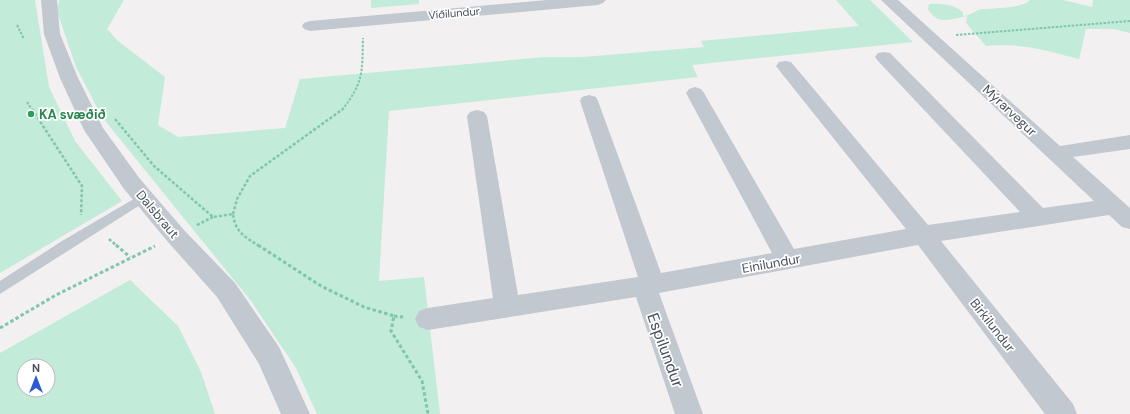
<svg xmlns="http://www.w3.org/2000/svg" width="1130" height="414" font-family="'DM Sans',sans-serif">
<rect width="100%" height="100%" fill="#f2f0f0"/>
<g fill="#c3ebd9" fill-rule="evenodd">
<path d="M0 0H35L49 87 75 141 122 201 0 273Z"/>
<path d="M59 0H124L107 29 118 41 165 77 158 125 178 137 285 128 300 79 545 57H583L704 47 701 41 859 26 836 0H870L913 42 692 65 698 77 389 111 379 281 424 277 440 414H317L296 368 251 301 102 117 76 67 57 11Z"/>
<path d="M371 0H419V4L371 8Z"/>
<path d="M1030 0H1063L1092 7 1093 0H1130V33L1114 29H1086L1079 59C1048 51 1019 42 986 46L966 23 967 16C951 19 938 26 928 9L929 4C942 3 952 4 963 12V16C971 16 976 9 984 9 995 8 1024 8 1030 0Z"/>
<path d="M130 280 178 326 201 372 215 414H0V353ZM24 366H48V390H24Z"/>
</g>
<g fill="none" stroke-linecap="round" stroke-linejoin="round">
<g stroke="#7ec6ae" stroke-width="2" stroke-dasharray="2.5 1.5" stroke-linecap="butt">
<path d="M17 25 24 39"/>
<path d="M956 35 1130 21"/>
<path d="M27 102 32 110"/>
<path d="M342 110C364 82 362 72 363 38"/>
</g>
<g stroke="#7ec6ae" stroke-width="2.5" stroke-dasharray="3 2" stroke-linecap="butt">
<path d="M32 109 82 186 81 215"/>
<path d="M115 119 154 166 213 217 233 214C235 232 245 237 259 246"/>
<path d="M233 214 237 199 250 176 343 109"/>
<path d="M197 225 213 217"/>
<path d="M109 239 117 246"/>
</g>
<g stroke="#7ec6ae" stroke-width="3" stroke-dasharray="3.5 2.5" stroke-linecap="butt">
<path d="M116 245 130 257"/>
<path d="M258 245 321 286 364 307 394 316 391 331 422 381 428 414"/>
<path d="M394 316 403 317"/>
<path d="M0 328 56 295 155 246"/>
</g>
<path fill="#c2c8d0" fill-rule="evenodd" d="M144 193 148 194 150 197 148 200 0 294V281L62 241Z"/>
<g fill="#c2c8d0" fill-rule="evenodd">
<path d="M547 0H606L603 3 598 5 310 31 304 29 302 26 304 23 310 21Z"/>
<path d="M881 0H898L1060 146 1130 135V149L1073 157 1130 208V229L1122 227 1109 215 941 241 1073 404 1077 414H1045L918 245 659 293 703 414H675L636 297 428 330 419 327 415 319 419 311 428 308 493 298 467 116 470 112 477 110 484 112 487 116 518 295 638 277 580 101 582 97 589 95 596 97 598 101 661 273 772 253 686 93 689 89 695 87 701 89 704 93 794 249 906 229 779 70 776 66 779 62 785 61 791 62 928 225 1020 212 878 61 875 57 878 53 884 52 890 53 1043 208 1094 201Z"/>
</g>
<path fill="#c2c8d0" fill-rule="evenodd" d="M41 0H57L60 34 78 78 103 128 140 179 184 230 235 283 279 347 310 414H281L259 364 217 297 168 242 124 189 84 130 60 78 44 34Z"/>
</g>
<circle fill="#2e9e5b" stroke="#fff" stroke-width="1.5" cx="31" cy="114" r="4"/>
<g text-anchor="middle" stroke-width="3.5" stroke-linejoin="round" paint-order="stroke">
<g font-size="11" fill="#4a505c" stroke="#fff">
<text transform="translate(454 13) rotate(-5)" y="4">Víðilundur</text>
</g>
<g font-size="13" fill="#4a505c" stroke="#fff">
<text transform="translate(1010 110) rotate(43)" y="5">Mýrarvegur</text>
<text transform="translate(158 214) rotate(50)" y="5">Dalsbraut</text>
<text transform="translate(771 263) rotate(-10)" y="5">Einilundur</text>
<text transform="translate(993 325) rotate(52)" y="5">Birkilundur</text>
</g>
<g font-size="13" font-weight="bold" fill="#27864d" stroke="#fff" text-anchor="start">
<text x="39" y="119">KA svæðið</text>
</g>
<g font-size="16" fill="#4a505c" stroke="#fff">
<text transform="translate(666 350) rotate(70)" y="6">Espilundur</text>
</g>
</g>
<g transform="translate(36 378)"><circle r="19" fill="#ffffff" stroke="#b7b9be"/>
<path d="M0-3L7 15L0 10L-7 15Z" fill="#2a59d2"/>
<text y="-6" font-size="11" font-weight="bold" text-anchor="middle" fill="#4a505c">N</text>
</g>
</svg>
